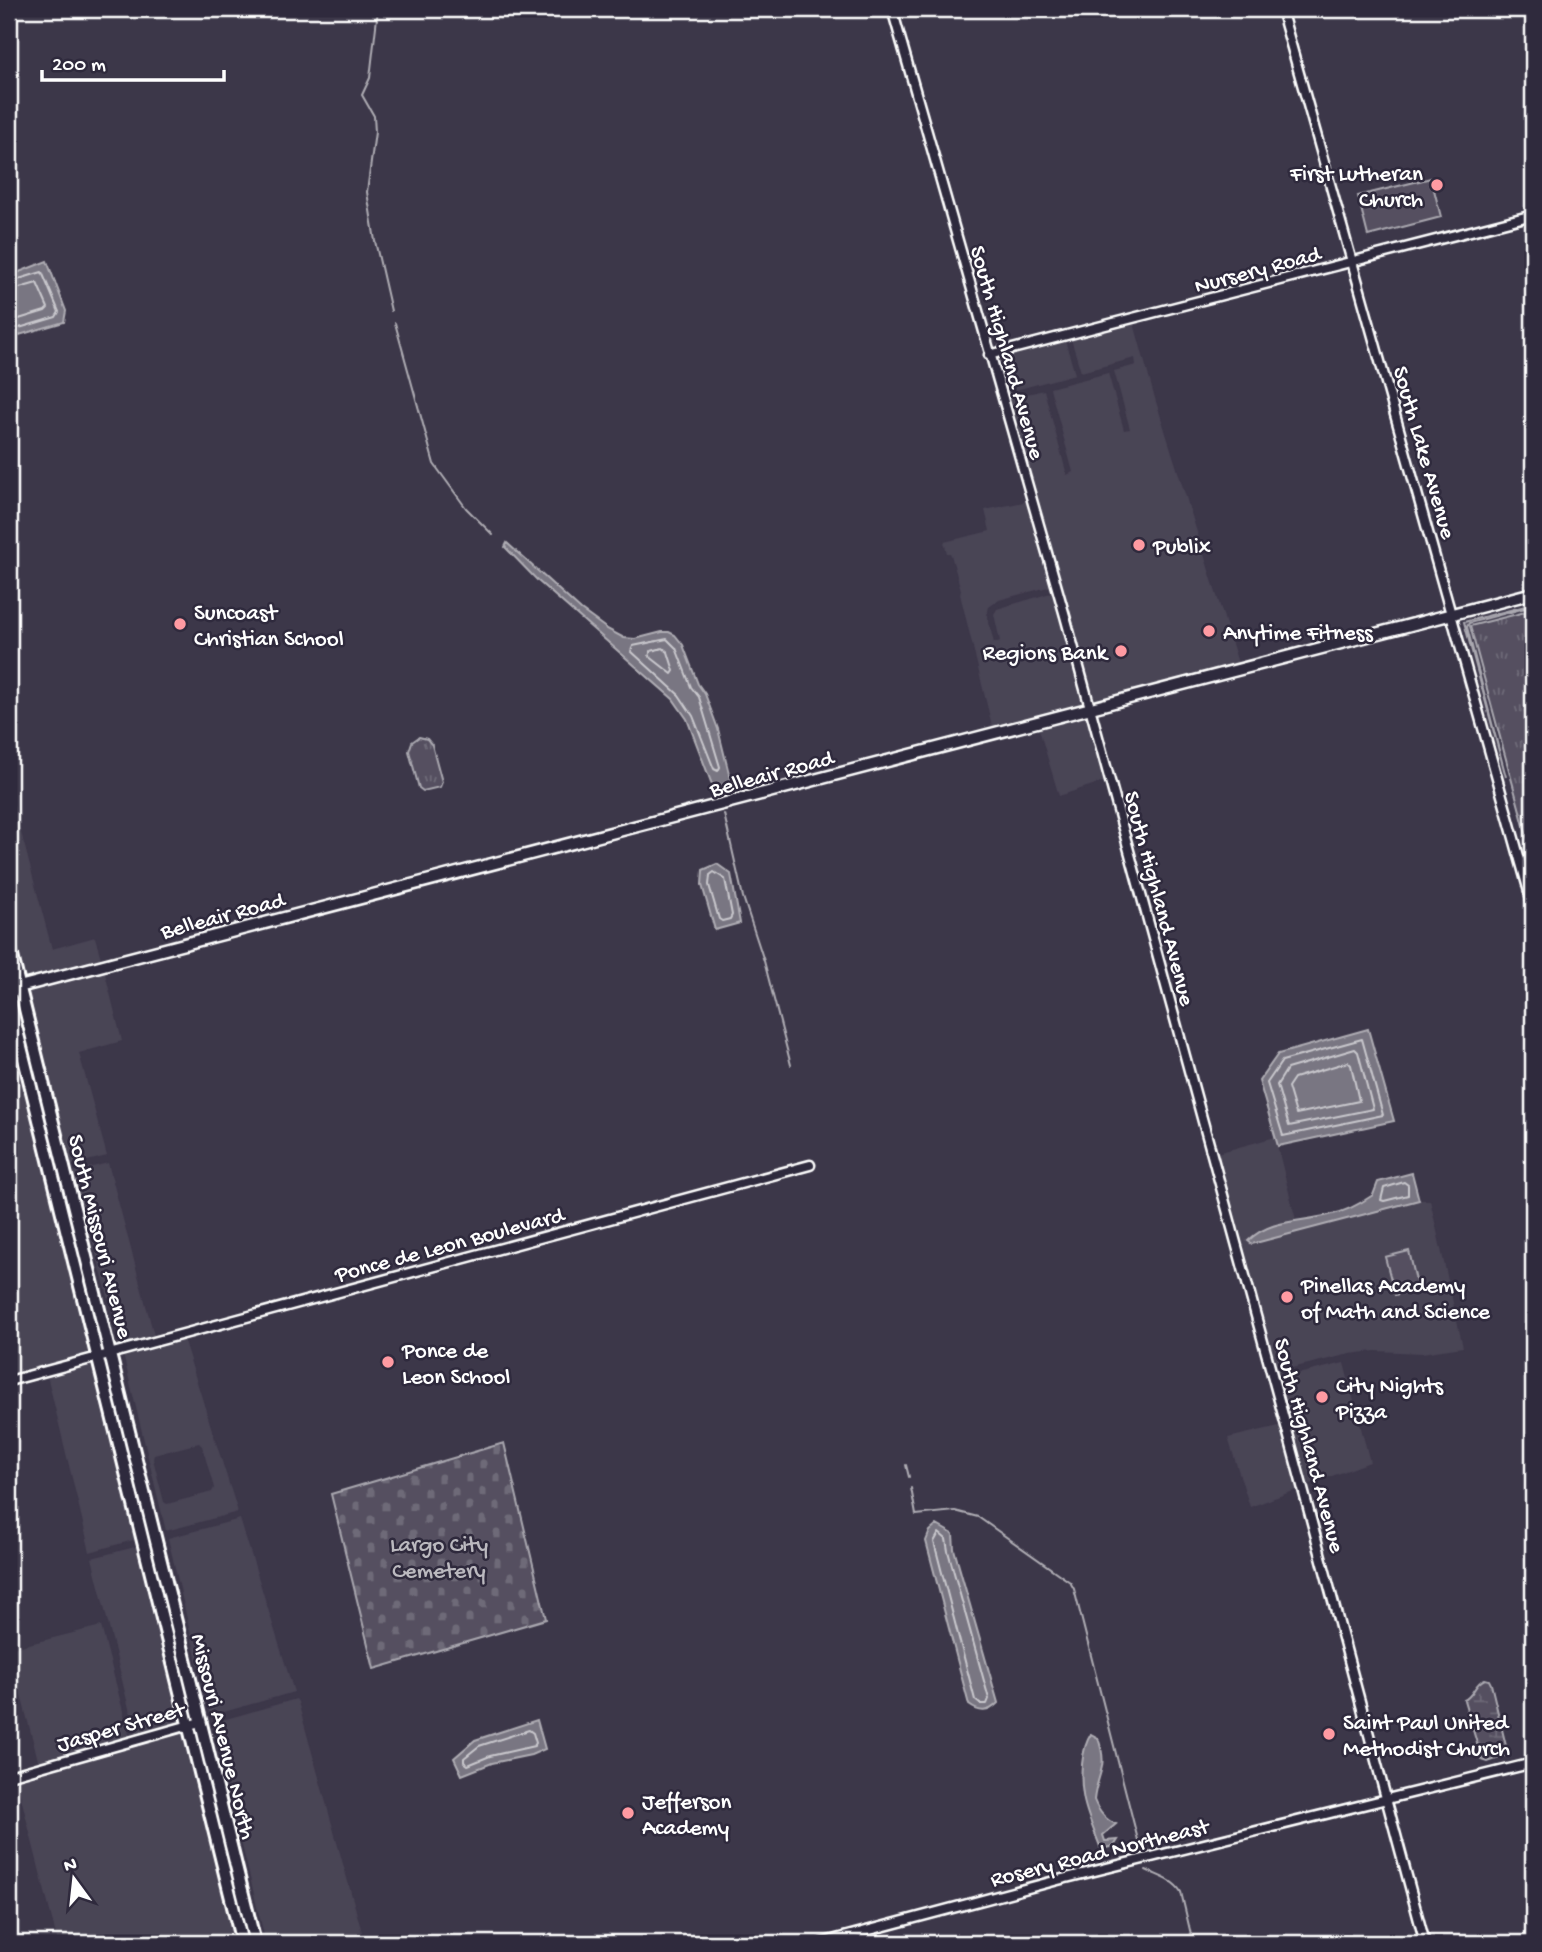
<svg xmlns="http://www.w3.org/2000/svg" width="1542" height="1952" font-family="'Gochi Hand',sans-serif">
<defs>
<pattern id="wetland-marsh" width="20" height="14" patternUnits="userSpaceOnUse" patternTransform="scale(1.75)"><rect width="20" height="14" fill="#555060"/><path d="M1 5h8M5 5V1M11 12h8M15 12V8" fill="none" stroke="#6e6a78"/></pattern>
<pattern id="cemetery-stones" width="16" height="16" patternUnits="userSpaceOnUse" patternTransform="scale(1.75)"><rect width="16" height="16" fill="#555060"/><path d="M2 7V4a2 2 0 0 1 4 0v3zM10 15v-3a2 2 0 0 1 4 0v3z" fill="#6e6a78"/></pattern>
<pattern id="park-tufts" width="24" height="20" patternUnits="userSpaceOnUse" patternTransform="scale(1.75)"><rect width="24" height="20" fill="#555060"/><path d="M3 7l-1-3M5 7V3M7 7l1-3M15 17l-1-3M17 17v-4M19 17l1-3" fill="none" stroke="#6e6a78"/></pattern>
</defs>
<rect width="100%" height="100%" fill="#3c3749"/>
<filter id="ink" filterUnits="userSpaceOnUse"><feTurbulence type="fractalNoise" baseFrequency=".0143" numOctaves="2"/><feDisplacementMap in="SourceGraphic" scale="14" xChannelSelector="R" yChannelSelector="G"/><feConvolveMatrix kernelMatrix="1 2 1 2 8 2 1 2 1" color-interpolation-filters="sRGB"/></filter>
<g filter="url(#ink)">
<g fill="#494455" fill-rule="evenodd">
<path d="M1134 323 1153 392 1239 666 1091 705 1031 485 1016 425 996 358 1065 340 1075 374 1012 391 1014 397 1044 390 1067 475 1073 472 1050 388 1108 373 1124 430 1130 429 1114 371 1136 365 1135 358 1081 372 1071 339Z"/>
<path d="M1028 501 1052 586 999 600 989 607 987 615 994 643 1000 641 994 614 997 609 1054 592 1085 706 993 730 960 594 961 590 951 555 950 553H947L944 542 990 531 985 510Z"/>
<path d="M1087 713 1105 781 1059 796 1038 726Z"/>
<path d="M13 802 52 949 95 937 102 962 21 983 9 930V803Z"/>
<path d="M104 969 122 1041 79 1053 107 1156 72 1165 23 990Z"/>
<path d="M9 1019 68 1254 91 1355 9 1378Z"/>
<path d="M1275 1137 1296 1220 1282 1223 1248 1241H1263L1419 1200H1430L1463 1347 1422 1353 1375 1351 1350 1354 1275 1372 1214 1154Z"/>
<path d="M108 1163 155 1339 122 1347 73 1172Z"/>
<path d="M183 1338 238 1512 166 1531 123 1354ZM199 1443 202 1446 214 1488 212 1492 167 1504 164 1502 153 1459 154 1455Z"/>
<path d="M93 1362 137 1539 90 1552 47 1375Z"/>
<path d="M1344 1363 1370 1462 1305 1486 1277 1379Z"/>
<path d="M1283 1425 1299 1489 1250 1507 1228 1438Z"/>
<path d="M240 1519 294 1692 210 1716 168 1538Z"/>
<path d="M139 1546 184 1723 136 1737 92 1558Z"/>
<path d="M101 1626 130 1738 39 1764 9 1649Z"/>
<path d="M296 1699 298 1702 365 1943H266L212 1723Z"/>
<path d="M185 1730 238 1943H58L16 1778Z"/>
</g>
<g fill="#555060" stroke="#aaa8b0" stroke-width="2">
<path d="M1431 178 1441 217 1368 236 1358 196Z"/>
<path d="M1409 1251 1418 1289 1395 1295 1385 1257Z"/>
</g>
<path fill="url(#wetland-marsh)" stroke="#aaa8b0" stroke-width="2" d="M1485 1679 1489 1680 1491 1684 1507 1750V1755L1488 1762 1482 1760 1464 1700C1474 1696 1474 1683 1485 1679Z"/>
<path fill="url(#cemetery-stones)" stroke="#aaa8b0" stroke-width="2" d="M504 1443 546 1619 374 1669 331 1494Z"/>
<g fill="url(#park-tufts)" stroke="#aaa8b0" stroke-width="2">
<path d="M1533 604V606L1469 623 1467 627 1506 777 1464 622Z"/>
<path d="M1533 610V859L1470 626Z"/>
<path d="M419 737 427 739 432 745 442 782 440 787 423 791 419 788 409 751 412 742Z"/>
</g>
<g fill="#797682" stroke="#afadb4" stroke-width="2">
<path d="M47 261 66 311 64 322 9 338V276Z"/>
<path d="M507 543 581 610 607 629 624 638 635 639 662 632H669L675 635 683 645 698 684 705 694 718 729 733 790 716 795 687 719 673 699 538 581 505 547Z"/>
<path d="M717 864 731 874 740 923 715 930 702 885 703 870Z"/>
<path d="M1368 1029 1394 1121 1278 1146 1259 1081 1278 1054Z"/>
<path d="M1412 1173 1419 1200 1263 1241 1252 1244 1248 1241C1269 1219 1302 1222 1329 1215 1345 1212 1360 1204 1373 1195L1378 1182Z"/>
<path d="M937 1525 953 1534 954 1549 998 1703C988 1713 980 1713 969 1705L926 1541 930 1531Z"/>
<path d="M537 1720 545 1749 531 1755 492 1763 462 1775 454 1758 475 1740Z"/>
<path d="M1091 1734 1098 1738C1109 1769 1097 1772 1094 1800 1098 1810 1105 1820 1116 1824L1103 1835 1105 1841 1118 1840 1114 1846 1101 1849C1095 1832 1085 1812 1083 1795 1080 1777 1081 1749 1091 1734Z"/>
</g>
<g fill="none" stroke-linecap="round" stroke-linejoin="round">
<g stroke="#c9c8cd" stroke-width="2">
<path d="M9 282 42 272 59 312 56 317 9 331"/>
<path d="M9 291 37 283 48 308 45 311 9 322"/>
<path d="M667 639 676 648 691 687 699 697 720 767 718 771 714 769 693 716 679 695 631 651 633 646Z"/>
<path d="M663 648 668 652 674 671 672 674 649 656 651 651Z"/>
<path d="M714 872 725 879 732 915 730 919 722 921 719 919 709 885 710 875Z"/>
<path d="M1362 1039 1383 1115 1283 1136 1267 1083 1282 1061Z"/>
<path d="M1355 1049 1358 1052 1373 1109 1289 1126 1277 1085 1287 1069Z"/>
<path d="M1348 1062 1351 1065 1359 1101 1296 1114 1288 1087 1294 1078Z"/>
<path d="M1404 1182 1408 1185V1195L1384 1201 1381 1200 1384 1188Z"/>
<path d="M939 1533 946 1539 948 1551 989 1699 987 1704H980L975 1700 934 1542Z"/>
<path d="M529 1730 533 1733 536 1743 534 1746 490 1756 468 1765 464 1762V1758L479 1746Z"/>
</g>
<g stroke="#afadb4" stroke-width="2">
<path d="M378 9 370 78 362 95 374 116 375 132 367 192 375 241 391 311"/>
<path d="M395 323 434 464 466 508 493 535"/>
<path d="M724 814 743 897 764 961 791 1065"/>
<path d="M906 1465 909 1477"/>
<path d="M911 1488 916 1515 955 1511 978 1517 1070 1582 1074 1589 1140 1848"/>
<path d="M1146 1870C1158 1876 1173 1879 1181 1892L1193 1943"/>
</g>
<defs>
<g id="tertiary">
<path d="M892 9 1065 616 1283 1415 1425 1943"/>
<path d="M1281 9 1533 906"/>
<path d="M989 355 1533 215"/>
<path d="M9 1381 810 1165"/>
<path d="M9 1776 200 1722"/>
<path d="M821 1943 1058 1880 1533 1763"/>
</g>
<path id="secondary" d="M9 993 19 987 1533 593"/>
<g id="primary">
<path d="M9 944 255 1943"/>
<path d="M9 998 242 1943"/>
</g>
</defs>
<use href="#tertiary" stroke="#fff" stroke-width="13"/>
<use href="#secondary" stroke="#fff" stroke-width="15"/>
<use href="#primary" stroke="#fff" stroke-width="16"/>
<use href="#tertiary" stroke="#2f2a3d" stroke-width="8"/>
<use href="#secondary" stroke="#2f2a3d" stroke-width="10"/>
<use href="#primary" stroke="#2f2a3d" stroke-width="10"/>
</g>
</g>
<g fill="#ff9aa2" stroke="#2f2a3d" stroke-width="2.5">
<circle cx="1437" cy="185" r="7"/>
<circle cx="1139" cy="545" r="7"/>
<circle cx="180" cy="624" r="7"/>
<circle cx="1209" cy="631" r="7"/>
<circle cx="1121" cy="651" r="7"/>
<circle cx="1287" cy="1297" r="7"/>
<circle cx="388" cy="1362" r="7"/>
<circle cx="1322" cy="1397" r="7"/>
<circle cx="1329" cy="1734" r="7"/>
<circle cx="628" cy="1813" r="7"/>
</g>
<g text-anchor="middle" stroke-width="5" stroke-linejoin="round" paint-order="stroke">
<g font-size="23" fill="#fff" stroke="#2f2a3d" text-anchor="start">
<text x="1423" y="180" text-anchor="end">First Lutheran<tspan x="1423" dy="26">Church</tspan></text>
<text x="1153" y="553">Publix</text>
<text x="194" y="619">Suncoast<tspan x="194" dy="26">Christian School</tspan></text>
<text x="1223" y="639">Anytime Fitness</text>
<text x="1107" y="659" text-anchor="end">Regions Bank</text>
<text x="1301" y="1292">Pinellas Academy<tspan x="1301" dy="26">of Math and Science</tspan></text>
<text x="402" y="1357">Ponce de<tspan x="402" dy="26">Leon School</tspan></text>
<text x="1336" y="1392">City Nights<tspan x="1336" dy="26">Pizza</tspan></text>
<text x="1343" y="1729">Saint Paul United<tspan x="1343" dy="26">Methodist Church</tspan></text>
<text x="642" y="1808">Jefferson<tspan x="642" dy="26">Academy</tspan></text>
</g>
<g font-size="23" fill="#fff" stroke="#2f2a3d">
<text transform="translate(1257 268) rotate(-15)" y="8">Nursery Road</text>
<text transform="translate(1009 352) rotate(74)" y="8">South Highland Avenue</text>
<text transform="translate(1426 452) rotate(74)" y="8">South Lake Avenue</text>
<text transform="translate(771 772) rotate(-15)" y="8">Belleair Road</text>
<text transform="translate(1161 898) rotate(75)" y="8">South Highland Avenue</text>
<text transform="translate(222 914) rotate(-15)" y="8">Belleair Road</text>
<text transform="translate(102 1236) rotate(76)" y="8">South Missouri Avenue</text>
<text transform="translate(449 1243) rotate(-15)" y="8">Ponce de Leon Boulevard</text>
<text transform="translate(1311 1445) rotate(75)" y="8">South Highland Avenue</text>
<text transform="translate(120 1725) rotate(-16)" y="8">Jasper Street</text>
<text transform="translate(225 1736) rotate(76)" y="8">Missouri Avenue North</text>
<text transform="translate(1099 1851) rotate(-14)" y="8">Rosery Road Northeast</text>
</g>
<g font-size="23" fill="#bbb9bf" stroke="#2f2a3d">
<text x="439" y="1551">Largo City<tspan x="439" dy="26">Cemetery</tspan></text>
</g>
</g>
<rect width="1542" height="1952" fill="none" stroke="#2f2a3d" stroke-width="35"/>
<rect x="18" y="18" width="1507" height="1917" fill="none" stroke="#fff" stroke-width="2.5" filter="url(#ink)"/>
<g transform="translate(74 1879) rotate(345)" stroke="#2f2a3d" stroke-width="5" paint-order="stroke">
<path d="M0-5L12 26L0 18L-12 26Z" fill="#ffffff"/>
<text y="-10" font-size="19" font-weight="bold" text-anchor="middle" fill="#ffffff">N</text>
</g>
<path d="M42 70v10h182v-10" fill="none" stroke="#ffffff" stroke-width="3.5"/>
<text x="52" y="70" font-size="21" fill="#ffffff" stroke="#2f2a3d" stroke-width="5" paint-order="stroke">200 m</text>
</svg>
